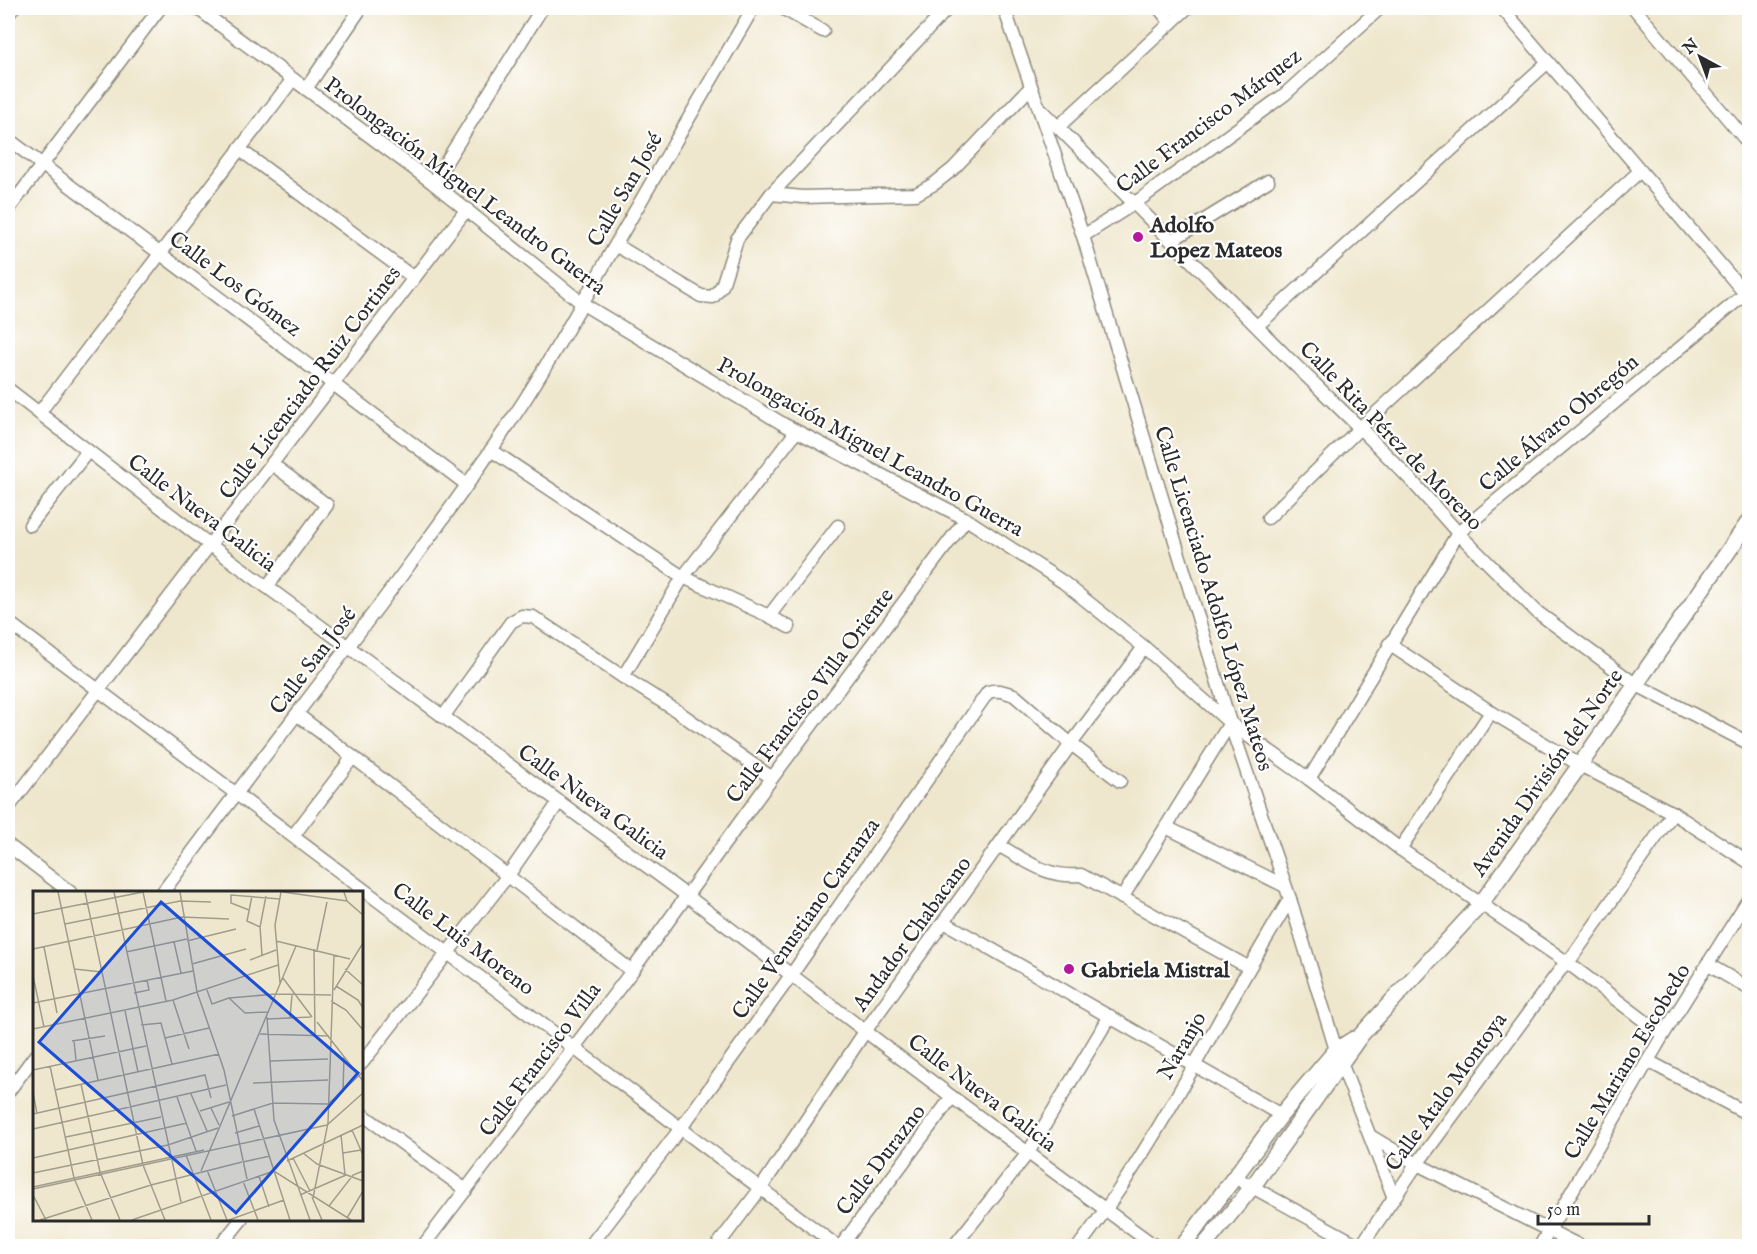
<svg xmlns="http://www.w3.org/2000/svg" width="1757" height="1254" font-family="'IM FELL English',serif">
<rect width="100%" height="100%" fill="#fff"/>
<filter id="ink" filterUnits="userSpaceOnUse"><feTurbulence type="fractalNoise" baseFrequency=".0167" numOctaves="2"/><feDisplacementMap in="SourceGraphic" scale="12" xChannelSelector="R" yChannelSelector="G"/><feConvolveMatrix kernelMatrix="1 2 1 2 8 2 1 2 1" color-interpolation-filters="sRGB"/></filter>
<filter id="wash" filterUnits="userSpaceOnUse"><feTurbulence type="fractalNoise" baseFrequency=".008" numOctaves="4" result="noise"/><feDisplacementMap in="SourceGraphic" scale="24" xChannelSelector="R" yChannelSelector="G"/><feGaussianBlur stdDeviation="1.35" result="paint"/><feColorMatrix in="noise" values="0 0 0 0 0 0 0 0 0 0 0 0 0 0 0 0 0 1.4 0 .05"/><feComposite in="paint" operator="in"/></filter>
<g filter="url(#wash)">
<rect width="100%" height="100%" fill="#efe7cd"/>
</g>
<g filter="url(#ink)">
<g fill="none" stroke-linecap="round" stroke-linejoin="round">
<defs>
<g id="minor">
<path d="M197 8 433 183 583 304 783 424 966 519 1063 582 1144 647 1230 723 1309 779 1400 849 1568 963 1663 1035"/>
<path d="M782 8 823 31"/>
<path d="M1004 8 1083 236 1230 723 1290 899 1336 1050 1394 1198"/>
<path d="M1159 8 1171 23"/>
<path d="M1502 8 1748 297"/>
<path d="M1634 8 1750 145"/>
<path d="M8 15 13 8"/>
<path d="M306 89 361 8"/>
<path d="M1043 112 1289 359 1360 428 1411 480 1458 533 1537 612 1635 684 1750 744"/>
<path d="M1058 127 1187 8"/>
<path d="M8 139 466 484"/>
<path d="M239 149 414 278"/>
<path d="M433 183 542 8"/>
<path d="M771 194 803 197 916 194 934 184 953 169 1030 88"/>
<path d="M8 210 160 8"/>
<path d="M1083 236 1135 203 1284 95 1380 8"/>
<path d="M1172 240 1268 181"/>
<path d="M616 245 701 296 713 297 722 286 737 239 771 194 948 8"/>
<path d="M1257 326 1548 62"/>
<path d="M8 389 210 545 686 895 952 1097 1155 1246"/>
<path d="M39 413 293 79"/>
<path d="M491 450 683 577 769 616 789 627"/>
<path d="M1268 518 1360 428 1640 171"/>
<path d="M30 525 88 451"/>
<path d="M267 587 327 505 272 464"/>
<path d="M769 616 838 526"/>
<path d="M8 622 837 1246"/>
<path d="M1389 644 1491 712 1580 765 1673 813 1750 863"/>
<path d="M623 677 683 577 796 432"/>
<path d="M298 715 632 971"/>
<path d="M443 717 511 622 522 616 533 617 623 677 677 711 772 778"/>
<path d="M1309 779 1458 533 1745 294 1750 264"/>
<path d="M8 808 467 209"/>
<path d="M1166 827 1285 886"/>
<path d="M293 836 353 757"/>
<path d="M8 845 70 892"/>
<path d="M1000 846C1028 862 1047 878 1081 875L1248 967"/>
<path d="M1400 849 1491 712"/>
<path d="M163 892C282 728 413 571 524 401 557 350 586 296 616 244 661 165 708 86 753 8"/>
<path d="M1122 898 1230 723"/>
<path d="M944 922 1281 1115"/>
<path d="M1568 963 1673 813"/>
<path d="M1707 964 1750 989"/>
<path d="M1648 1061 1750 1115"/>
<path d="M362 1063 509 874 559 802"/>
<path d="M8 1092 34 1057"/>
<path d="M362 1114 466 1190"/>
<path d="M1370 1136 1417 1164 1580 1246"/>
<path d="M1236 1178 1360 1246"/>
<path d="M220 1246 241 1220"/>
<path d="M423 1246 632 971 772 778 966 519"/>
<path d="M590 1246 681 1128 792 974 988 692C998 689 1005 692 1014 695L1071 744 1120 781"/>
<path d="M717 1246 761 1188 866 1030 1071 744 1144 647"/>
<path d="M841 1246 952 1097"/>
<path d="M954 1246 1028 1153 1110 1016"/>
<path d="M1079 1246C1161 1139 1219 1014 1290 899"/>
<path d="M1361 1246 1417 1164 1566 962"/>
<path d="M1540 1246 1663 1035 1750 897"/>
</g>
<g id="tertiary">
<path d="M1183 1246 1281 1115 1336 1050 1354 1039"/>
<path d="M1204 1246 1253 1186 1361 1035 1480 905 1580 765 1750 520"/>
</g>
</defs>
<use href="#minor" stroke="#8d897c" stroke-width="15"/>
<use href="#tertiary" stroke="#8d897c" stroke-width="18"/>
<use href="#minor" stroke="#fff" stroke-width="12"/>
<use href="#tertiary" stroke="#fff" stroke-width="15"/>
</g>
</g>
<g fill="#b5179e" stroke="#fff" stroke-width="2">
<circle cx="1138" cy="237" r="6"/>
<circle cx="1069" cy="969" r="6"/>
</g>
<g text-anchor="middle" stroke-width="4.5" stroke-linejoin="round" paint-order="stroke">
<g font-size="22" fill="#2b2b2b" stroke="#fff">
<text transform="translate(1208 120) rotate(-37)" y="8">Calle Francisco Márquez</text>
<text transform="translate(466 185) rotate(37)" y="8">Prolongación Miguel Leandro Guerra</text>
<text transform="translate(624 189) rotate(-60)" y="8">Calle San José</text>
<text transform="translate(236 283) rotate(37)" y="8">Calle Los Gómez</text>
<text transform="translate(309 382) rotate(-53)" y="8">Calle Licenciado Ruiz Cortines</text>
<text transform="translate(1558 422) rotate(-40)" y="8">Calle Álvaro Obregón</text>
<text transform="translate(1392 435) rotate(46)" y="8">Calle Rita Pérez de Moreno</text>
<text transform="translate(871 446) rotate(29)" y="8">Prolongación Miguel Leandro Guerra</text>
<text transform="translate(203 512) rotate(37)" y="8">Calle Nueva Galicia</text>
<text transform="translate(1215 598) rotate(73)" y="8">Calle Licenciado Adolfo López Mateos</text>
<text transform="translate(312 660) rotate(-53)" y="8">Calle San José</text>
<text transform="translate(809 695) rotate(-53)" y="8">Calle Francisco Villa Oriente</text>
<text transform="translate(1546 772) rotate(-55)" y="8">Avenida División del Norte</text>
<text transform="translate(594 801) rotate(36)" y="8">Calle Nueva Galicia</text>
<text transform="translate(805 918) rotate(-55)" y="8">Calle Venustiano Carranza</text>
<text transform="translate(911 933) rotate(-54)" y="8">Andador Chabacano</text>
<text transform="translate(464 938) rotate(37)" y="8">Calle Luis Moreno</text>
<text transform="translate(1181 1045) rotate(-60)" y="8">Naranjo</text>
<text transform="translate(539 1059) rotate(-53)" y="8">Calle Francisco Villa</text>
<text transform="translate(1626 1061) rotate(-59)" y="8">Calle Mariano Escobedo</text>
<text transform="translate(1445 1091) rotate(-54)" y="8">Calle Atalo Montoya</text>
<text transform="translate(983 1092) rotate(37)" y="8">Calle Nueva Galicia</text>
<text transform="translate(880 1159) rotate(-53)" y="8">Calle Durazno</text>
</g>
<g font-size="22" font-weight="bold" fill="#2b2b2b" stroke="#fff" text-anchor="start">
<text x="1150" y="232">Adolfo<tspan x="1150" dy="25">Lopez Mateos</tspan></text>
<text x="1081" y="977">Gabriela Mistral</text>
</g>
</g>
<g transform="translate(33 891)">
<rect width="330" height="330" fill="#efe7cd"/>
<path fill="none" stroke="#a19c8c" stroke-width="1.5" d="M25 1 65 189M52 1 110 274 132 329M81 1 148 311M147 1 164 101 191 179 214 288M250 1 314 10M311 1 314 10 330 24M219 5 214 30 227 36M216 19 198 12V4L247 8M0 23 110 1 133 110M32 33 147 10 178 11M154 50 203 38M243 50 317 68M141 51 148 82M11 56 24 122M0 58 149 26 196 28M281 58 282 146M284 59 294 11M93 61 154 48M229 64 227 36 233 5M217 69 243 59M159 73 213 58M41 78 69 81M312 78 330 94M0 85 11 136M250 87 279 126M247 92 242 34 248 1M303 95 325 109 330 117M174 99 179 113 196 107 243 103 298 104M301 99 330 52M101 102 116 99 114 89M196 107 212 122 235 121M140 109 156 158M298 110 313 119 330 139M0 112 160 80M92 120 105 181M234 126 241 229 277 329M257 127 259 104M234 128 278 126M284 131 330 190M108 134 128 132 139 173M0 138 140 109 245 74M227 143 296 145M132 147 176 137M39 150 72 145M41 150 43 169M237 170 295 168M17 175 41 287 59 329M0 179 113 155M220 192 295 189M48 193 67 281 87 329M22 199 186 163M0 201 4 223M310 201 311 165M158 203 174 240M144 206 163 260M178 217 186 234M221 218 257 329M167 220 196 211M0 223 172 184 178 207M199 225 240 212 295 213 330 181M0 238 193 194M319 239 330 264M202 242 226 235M308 244 312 284M33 246 128 226M270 262 284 273 330 290M310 262 328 259M153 264 178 329M0 267 154 232M260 267 277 300M254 270 330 234M210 271 237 265M174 279 194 329M168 280 263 55M0 282 135 254 185 237M226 285 236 316M210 290 225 329M0 296 171 259M0 298 294 234 330 202M0 304 13 329M267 304 313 284M279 306 289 329M280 307 295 232 301 64M296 315 320 284 330 280M314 327 330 300M7 329 118 294 209 271M99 329 241 280 318 329M196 329 251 309"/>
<path fill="#1d4ed8" fill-opacity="0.15" stroke="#1d4ed8" stroke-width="3" d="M128 11 325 182 203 322 6 151Z"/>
<rect width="330" height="330" fill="none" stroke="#2b2b2b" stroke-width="3"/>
</g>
<rect width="1757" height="1254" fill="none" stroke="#fff" stroke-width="30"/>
<g transform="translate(1700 57) rotate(319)" stroke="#ffffff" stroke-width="4.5" paint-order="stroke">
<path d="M0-4.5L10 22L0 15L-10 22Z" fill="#2b2b2b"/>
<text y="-9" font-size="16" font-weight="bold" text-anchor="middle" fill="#2b2b2b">N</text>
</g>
<path d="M1538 1215v9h111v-9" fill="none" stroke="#2b2b2b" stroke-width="3"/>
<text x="1547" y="1215" font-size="18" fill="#2b2b2b" stroke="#ffffff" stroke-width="4.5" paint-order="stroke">50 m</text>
</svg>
